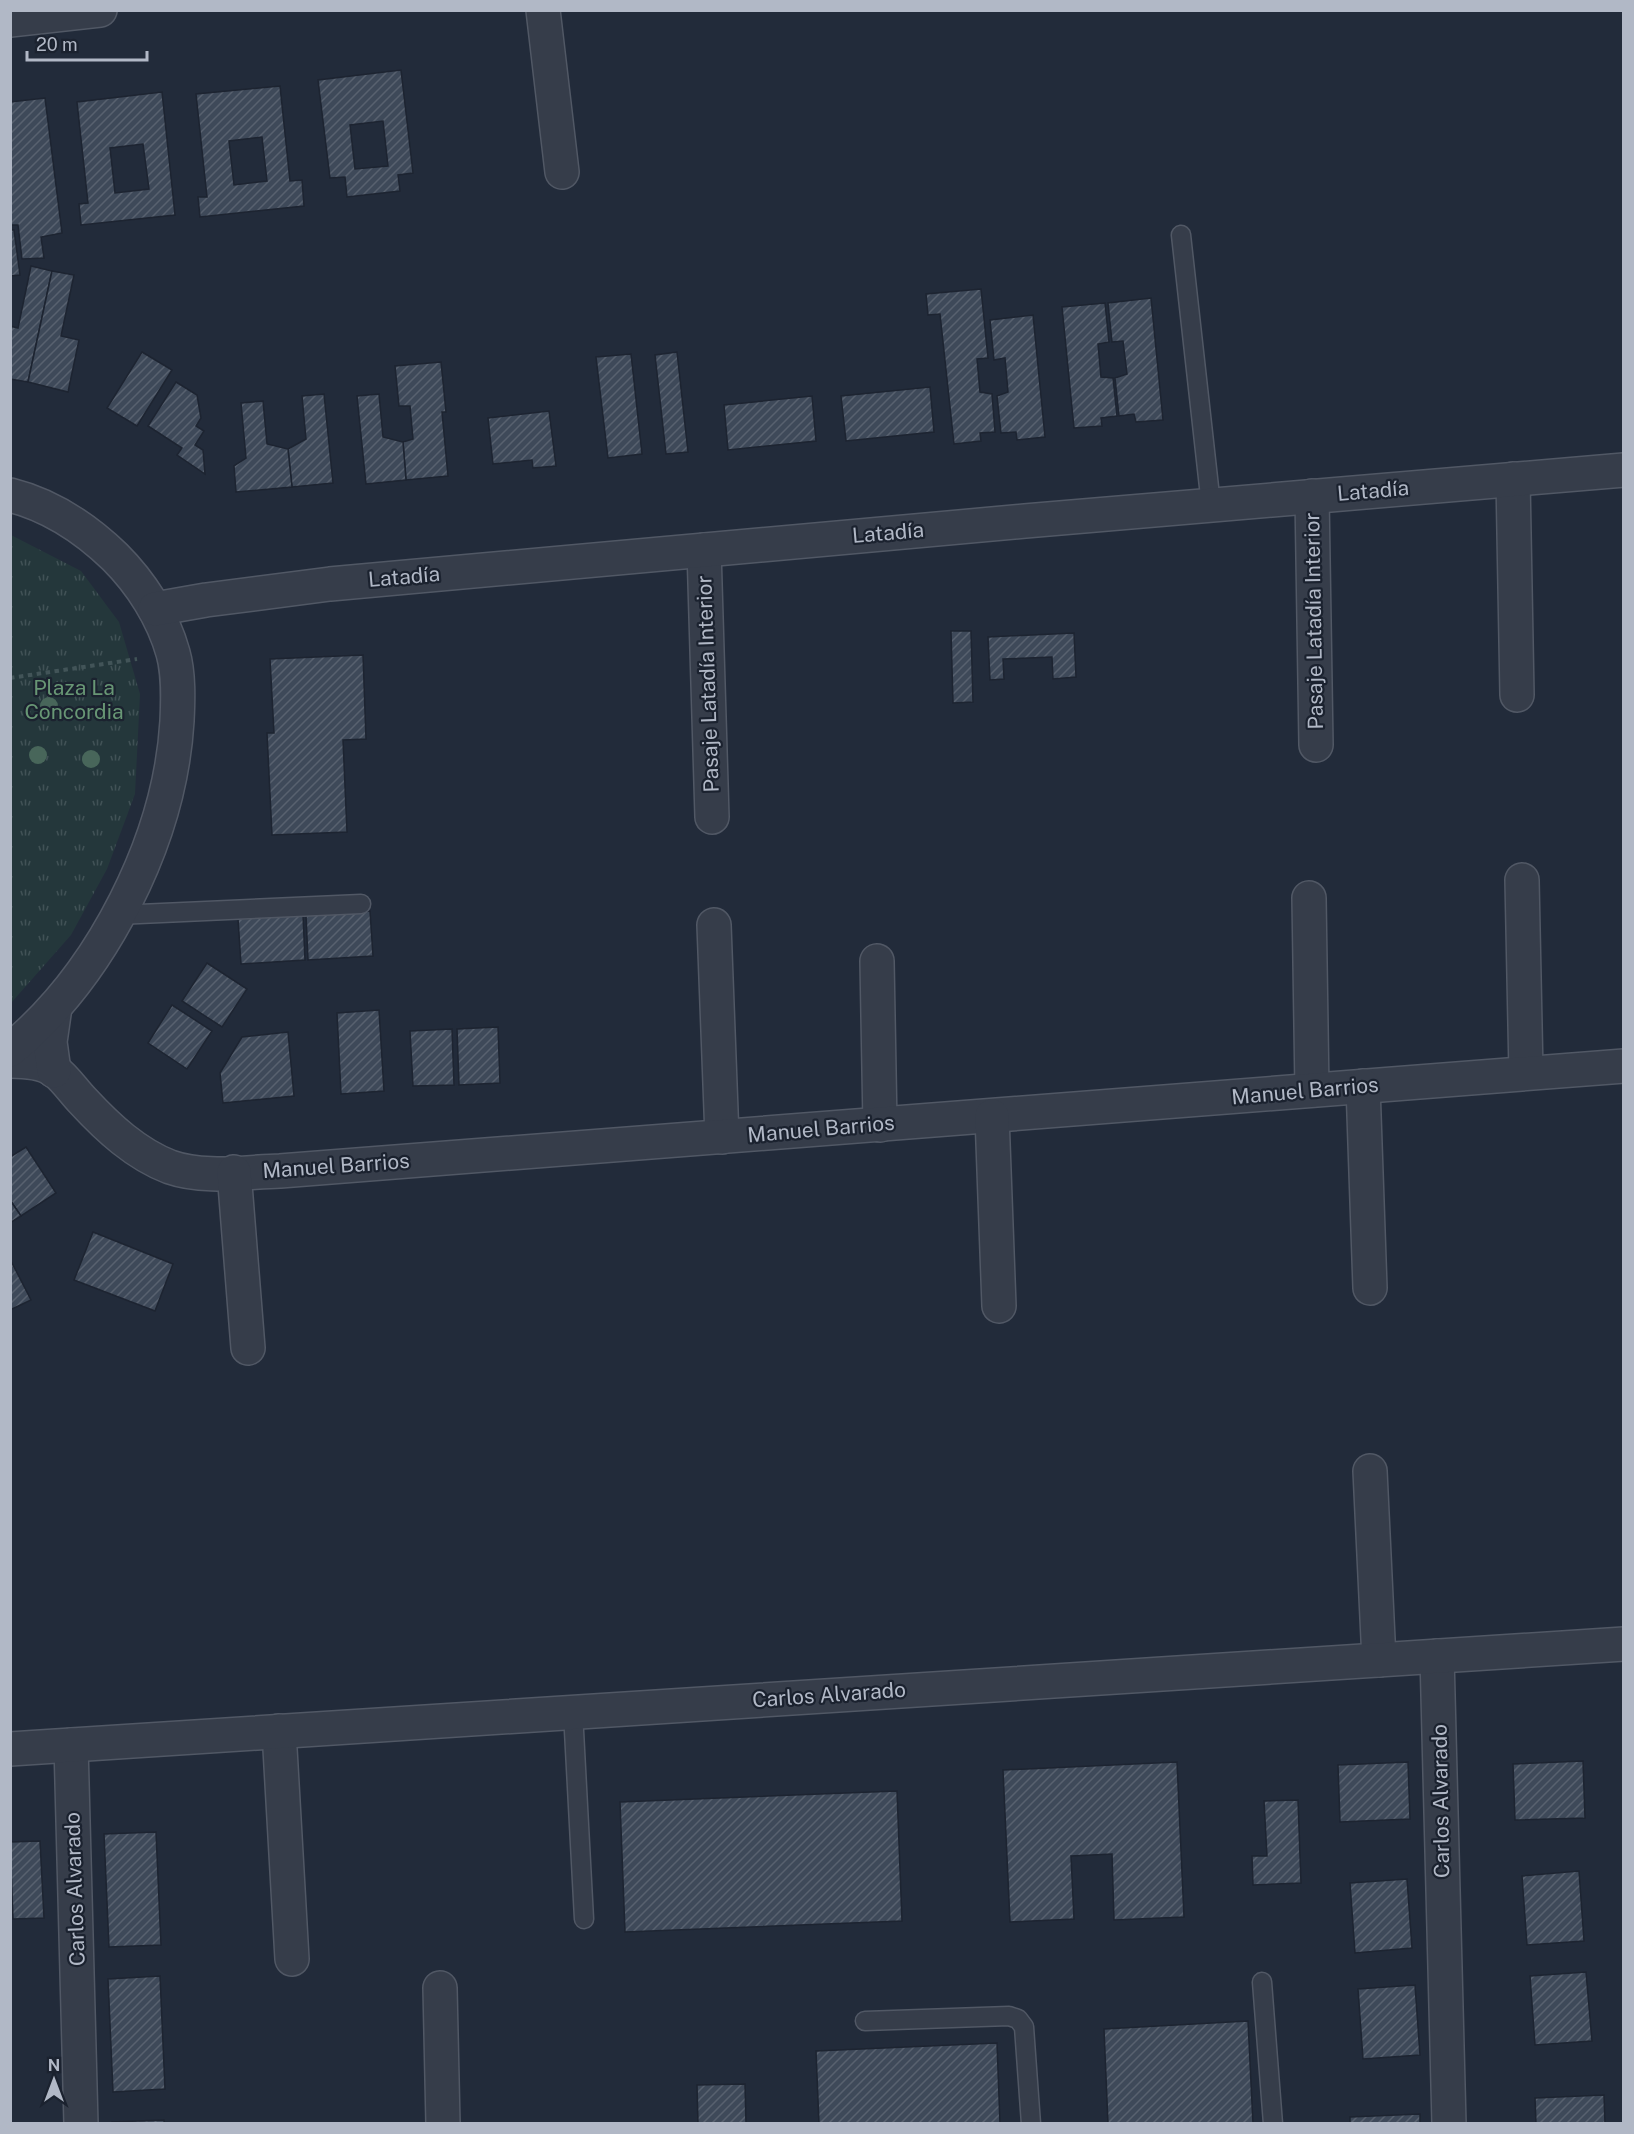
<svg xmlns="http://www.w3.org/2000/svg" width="1634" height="2134" font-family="'Public Sans',sans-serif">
<defs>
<pattern id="grass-tufts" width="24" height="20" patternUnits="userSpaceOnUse" patternTransform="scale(1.5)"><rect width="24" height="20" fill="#24373b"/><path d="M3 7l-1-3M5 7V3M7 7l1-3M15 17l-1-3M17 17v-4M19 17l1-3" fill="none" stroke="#415256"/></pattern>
<pattern id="building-hatch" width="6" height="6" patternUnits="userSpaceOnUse" patternTransform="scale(1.5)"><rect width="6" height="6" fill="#3e4959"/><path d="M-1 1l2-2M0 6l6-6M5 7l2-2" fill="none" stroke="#58616f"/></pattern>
</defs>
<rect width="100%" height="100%" fill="#222b3a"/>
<path fill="url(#grass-tufts)" d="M11 535 81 571 119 622 140 694 135 794 107 869 71 935 11 1003Z"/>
<g fill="url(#building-hatch)" stroke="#1d2431" stroke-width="1.5" fill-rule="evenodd">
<path d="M401 70 413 173 398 175 400 191 347 197 345 177 330 178 318 80ZM383 121 388 166 355 169 350 125Z"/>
<path d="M280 86 290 181 302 180 304 206 200 217 198 197H207L196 94ZM262 137 267 181 234 185 229 141Z"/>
<path d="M162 92 175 215 81 225 79 204 88 203 77 102ZM143 144 149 189 115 193 110 148Z"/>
<path d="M45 98 62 233 41 237 44 258 22 259 18 225H10V102Z"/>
<path d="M10 230H14L20 275 10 276Z"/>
<path d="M31 266 52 271 28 382 10 379V326L18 328Z"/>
<path d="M52 271 74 275 61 336 79 340 68 392 28 382Z"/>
<path d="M981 289 988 358 977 359 980 392 992 394 995 432 980 433 981 441 954 444 940 314 928 315 926 294Z"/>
<path d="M1151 298 1163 420 1136 422 1134 414 1119 416 1115 378 1127 374 1123 341 1112 342 1108 303Z"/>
<path d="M1105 303 1109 342 1098 344 1101 377 1113 378 1117 416 1101 418 1102 426 1074 428 1062 307Z"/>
<path d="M1033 315 1045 437 1017 440 1016 432 1001 433 997 396 1008 392 1005 358 994 360 990 320Z"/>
<path d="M142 352 172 370 137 426 107 408Z"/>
<path d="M677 352 688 452 666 454 655 355Z"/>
<path d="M631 354 642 454 608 458 596 357Z"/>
<path d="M441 362 446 412H442L448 476 406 480 403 442 413 439 410 406H399L395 366Z"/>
<path d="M176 382 197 395 201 418 196 426 204 431 195 445 203 450 205 474 177 455 182 448 148 426Z"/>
<path d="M930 387 934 432 846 441 841 396Z"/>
<path d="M324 394 333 483 292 487 288 449 306 439 302 396Z"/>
<path d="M379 394 383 437 403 442 406 480 366 484 357 396Z"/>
<path d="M812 396 816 441 728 450 724 405Z"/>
<path d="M263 401 267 444 288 449 292 487 236 492 234 466 246 458 241 403Z"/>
<path d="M549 411 556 466 533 468 532 460 493 464 488 418Z"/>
<path d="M951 631H971L973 702 953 703Z"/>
<path d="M1074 633 1076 677 1053 679 1052 657 1003 659 1004 679 990 680 988 637Z"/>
<path d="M363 655 366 739 343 740 347 832 272 835 267 733H274L270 659Z"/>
<path d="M370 911 373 956 308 960 306 915Z"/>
<path d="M303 915 305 960 241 964 238 919Z"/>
<path d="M207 963 247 989 222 1027 182 1001Z"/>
<path d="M172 1005 212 1031 187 1069 148 1043Z"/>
<path d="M379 1010 384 1091 341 1094 337 1013Z"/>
<path d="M498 1027 500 1083 459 1085 457 1029Z"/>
<path d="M452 1029 454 1085 413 1086 410 1031Z"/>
<path d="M288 1032 294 1096 223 1103 220 1073 242 1037Z"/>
<path d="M26 1147 56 1193 21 1216 10 1200V1157Z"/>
<path d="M10 1200 21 1216 10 1223Z"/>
<path d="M93 1232 173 1264 155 1311 74 1280Z"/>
<path d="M10 1259 31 1300 10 1310Z"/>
<path d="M1583 1761 1585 1818 1515 1820 1513 1764Z"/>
<path d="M1177 1762 1184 1917 1114 1920 1112 1854 1071 1856 1074 1919 1010 1922 1003 1770Z"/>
<path d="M1408 1762 1410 1819 1340 1822 1338 1765Z"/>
<path d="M897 1791 902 1921 625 1932 620 1802Z"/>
<path d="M1298 1800 1301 1883 1253 1885 1252 1856H1267L1264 1801Z"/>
<path d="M156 1832 161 1945 109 1947 104 1834Z"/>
<path d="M40 1841 44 1918 13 1919 10 1842Z"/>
<path d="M1579 1871 1584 1941 1527 1945 1522 1876Z"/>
<path d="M1407 1879 1412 1948 1355 1953 1350 1883Z"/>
<path d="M1586 1972 1592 2041 1535 2045 1530 1976Z"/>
<path d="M160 1976 165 2089 113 2092 108 1979Z"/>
<path d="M1415 1985 1420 2055 1363 2059 1358 1989Z"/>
<path d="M1248 2021 1253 2124H1108L1104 2029Z"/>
<path d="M997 2043 1000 2124H819L816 2051Z"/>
<path d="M745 2084 746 2124H698L697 2085Z"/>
<path d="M1604 2095 1605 2124H1536L1535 2098Z"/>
<path d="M1420 2114V2124H1350V2117Z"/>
<path d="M164 2120V2124H112V2122Z"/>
</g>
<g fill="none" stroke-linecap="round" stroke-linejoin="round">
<defs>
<g id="service">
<path d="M1181 235 1211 505"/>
<path d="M117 915 361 904"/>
<path d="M573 1712 584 1919"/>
<path d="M1262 1982 1273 2124"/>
<path d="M865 2021 1009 2016 1018 2019 1024 2027 1031 2124"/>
</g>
<g id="minor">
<path d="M543 10 562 172"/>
<path d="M10 20 100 10"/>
<path d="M1513 479 1517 695"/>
<path d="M1312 496 1316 745"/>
<path d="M704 550 712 817"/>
<path d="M1522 880 1526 1073"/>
<path d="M1309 898 1312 1090"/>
<path d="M714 925 722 1137"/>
<path d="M877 961 880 1125"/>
<path d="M10 1061C25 1061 43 1062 55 1071 65 1078 74 1092 83 1101 108 1128 136 1154 170 1167 204 1179 245 1172 280 1171L1624 1066"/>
<path d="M54 1071 50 1042 55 1007"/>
<path d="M1363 1086 1370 1288"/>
<path d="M992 1116 999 1306"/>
<path d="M234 1172 248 1348"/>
<path d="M1370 1471 1379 1660"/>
<path d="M1437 1656 1449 2124"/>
<path d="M279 1731 292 1959"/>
<path d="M71 1745 81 2124"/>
<path d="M10 1749 1624 1644"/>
<path d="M440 1988 443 2124"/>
</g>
<g id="tertiary">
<path d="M10 495C50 505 86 529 115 557 141 583 163 617 173 653 179 674 178 700 177 721 170 840 102 974 10 1050"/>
<path d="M155 609 206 600 330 584 1025 521 1624 470"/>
</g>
</defs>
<use href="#service" stroke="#515865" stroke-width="21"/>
<use href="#minor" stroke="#515865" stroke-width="36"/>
<use href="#tertiary" stroke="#515865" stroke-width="36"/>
<path stroke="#425458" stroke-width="4" stroke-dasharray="4.5 4.5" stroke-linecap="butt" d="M10 678 137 659"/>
<use href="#service" stroke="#363d4a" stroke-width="18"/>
<use href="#minor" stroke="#363d4a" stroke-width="33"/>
<use href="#tertiary" stroke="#363d4a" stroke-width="33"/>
</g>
<g fill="#48665a">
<circle cx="49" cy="706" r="9"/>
<circle cx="38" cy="755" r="9"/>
<circle cx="91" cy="759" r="9"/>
</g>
<g text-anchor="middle" stroke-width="4.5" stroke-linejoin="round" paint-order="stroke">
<g font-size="21" fill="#b1b8c6" stroke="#1b222f">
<text transform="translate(1373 491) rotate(-5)" y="7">Latadía</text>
<text transform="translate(888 533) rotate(-5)" y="7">Latadía</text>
<text transform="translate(404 577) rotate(-5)" y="7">Latadía</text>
<text transform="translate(1314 621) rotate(-91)" y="7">Pasaje Latadía Interior</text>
<text transform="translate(708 684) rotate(-92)" y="7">Pasaje Latadía Interior</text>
<text transform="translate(1305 1091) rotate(-5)" y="7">Manuel Barrios</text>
<text transform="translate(821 1129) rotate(-5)" y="7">Manuel Barrios</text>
<text transform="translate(336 1166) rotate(-4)" y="7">Manuel Barrios</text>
<text transform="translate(829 1695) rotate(-4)" y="7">Carlos Alvarado</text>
<text transform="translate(1441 1801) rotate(-91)" y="7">Carlos Alvarado</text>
<text transform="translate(75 1889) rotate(-92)" y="7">Carlos Alvarado</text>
</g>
<g font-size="21" fill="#689775" stroke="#1b222f">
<text x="74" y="695">Plaza La<tspan x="74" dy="24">Concordia</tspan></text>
</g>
</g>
<rect width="1634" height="2134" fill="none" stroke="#b1b8c6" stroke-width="24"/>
<g transform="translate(54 2080)" stroke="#1b222f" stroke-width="4.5" paint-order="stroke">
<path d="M0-4.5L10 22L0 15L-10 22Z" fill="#b1b8c6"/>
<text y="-9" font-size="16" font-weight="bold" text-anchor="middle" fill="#b1b8c6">N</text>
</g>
<path d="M27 51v9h120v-9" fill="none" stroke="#b1b8c6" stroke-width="3"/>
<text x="36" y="51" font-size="18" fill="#b1b8c6" stroke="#1b222f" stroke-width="4.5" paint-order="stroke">20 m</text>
</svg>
